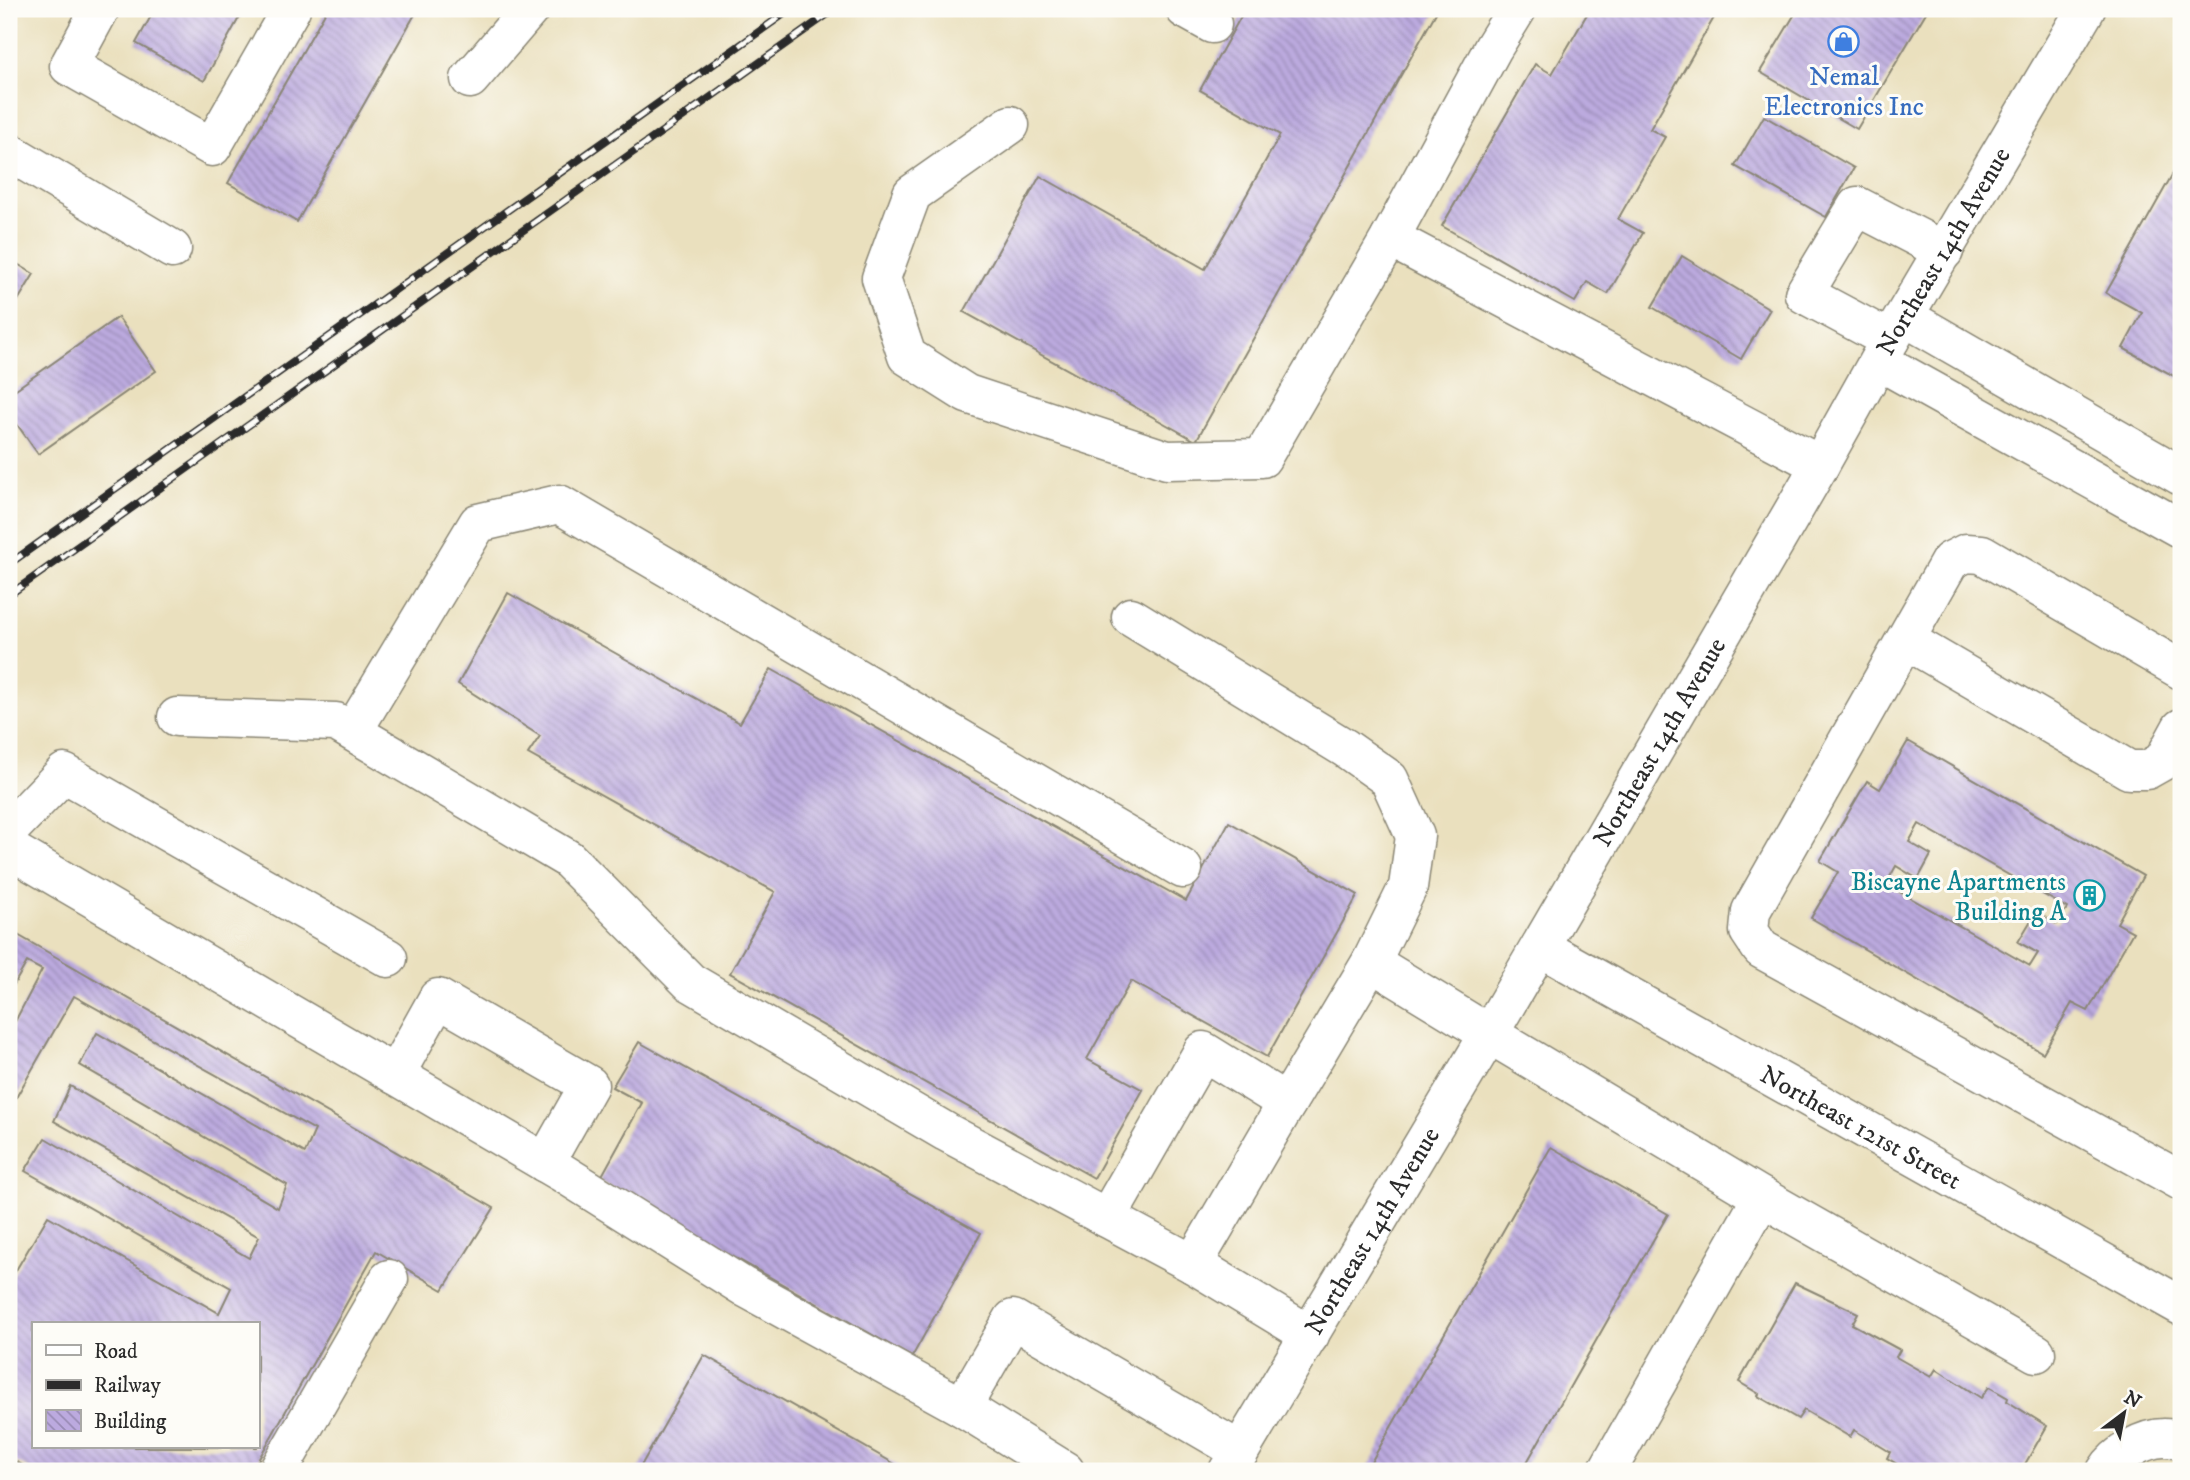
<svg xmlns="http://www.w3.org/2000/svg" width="2190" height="1480" font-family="'IM FELL DW Pica',serif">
<defs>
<pattern id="building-back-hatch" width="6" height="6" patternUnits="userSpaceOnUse" patternTransform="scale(1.75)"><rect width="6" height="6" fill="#bcaadf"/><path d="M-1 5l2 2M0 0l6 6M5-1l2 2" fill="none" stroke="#998bb5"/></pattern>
</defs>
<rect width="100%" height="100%" fill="#fdfcf7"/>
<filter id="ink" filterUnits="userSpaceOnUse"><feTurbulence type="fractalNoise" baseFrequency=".0143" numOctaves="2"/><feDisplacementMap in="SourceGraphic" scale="14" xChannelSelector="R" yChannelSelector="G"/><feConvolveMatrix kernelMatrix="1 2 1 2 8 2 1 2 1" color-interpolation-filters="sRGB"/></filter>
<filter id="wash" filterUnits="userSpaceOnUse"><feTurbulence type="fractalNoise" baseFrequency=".00686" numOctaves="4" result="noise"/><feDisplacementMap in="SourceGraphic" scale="28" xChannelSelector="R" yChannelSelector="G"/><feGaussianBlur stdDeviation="1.57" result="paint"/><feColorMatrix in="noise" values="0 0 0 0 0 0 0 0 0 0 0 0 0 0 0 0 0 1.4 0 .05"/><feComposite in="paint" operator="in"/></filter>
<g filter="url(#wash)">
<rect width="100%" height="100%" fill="#eae0be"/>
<g id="blocks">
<g fill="url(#building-back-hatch)" fill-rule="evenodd">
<path d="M155 9H244L204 81 136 43Z"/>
<path d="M327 9H418L297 222 228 183Z"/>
<path d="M1245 9H1438L1196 441 964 312 1040 176 1205 269 1280 135 1200 90Z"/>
<path d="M1590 9H1719L1650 129 1665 137 1618 219 1643 233 1608 294 1587 282 1575 302 1442 226 1535 64 1552 74Z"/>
<path d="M1798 9H1928L1857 129 1760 72Z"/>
<path d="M1764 116 1854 168 1826 217 1735 166Z"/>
<path d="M2181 159V380L2123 348 2142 313 2106 293Z"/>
<path d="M1682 256 1770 309 1741 359 1652 307Z"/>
<path d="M9 259 34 274 9 315Z"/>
<path d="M118 317 156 371 38 454 9 413V394Z"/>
<path d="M508 593 740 723 771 669 1186 901 1229 822 1358 895 1267 1057 1131 981 1087 1059 1143 1090 1094 1178 730 973 775 892 528 754 540 736 458 684Z"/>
<path d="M1908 741 2143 876 2117 923 2133 932 2088 1011 2072 1003 2043 1053 1811 918 1838 872 1820 861 1867 781 1880 789ZM1919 824 2067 908 2057 924 2036 912 2018 942 2038 953 2030 966 1886 884 1896 866 1918 879 1931 855 1909 842Z"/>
<path d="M9 930 494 1208 443 1290 376 1251 252 1471H33L9 1458V1282L48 1216 219 1313 231 1288 25 1171 45 1138 249 1258 259 1237 54 1121 70 1086 278 1208 287 1185 80 1065 97 1033 305 1153 315 1130 74 996 9 1110V1033L42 970 27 962 9 993ZM33 1324H257V1447H33Z"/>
<path d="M639 1042 981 1233 912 1357 599 1181 642 1103 612 1087Z"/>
<path d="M1551 1147 1668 1214 1522 1471H1366Z"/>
<path d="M1795 1283 1858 1313 1852 1324 1900 1350 1896 1357 1931 1377 1936 1369 1981 1398 1989 1387 2008 1398 2007 1401 2047 1426 2021 1471H1909L1887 1458 1890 1452 1854 1430 1850 1437 1804 1410 1798 1419 1758 1396 1759 1394 1739 1382Z"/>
<path d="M704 1355 907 1471H638Z"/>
</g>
</g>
</g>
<g filter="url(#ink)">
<use href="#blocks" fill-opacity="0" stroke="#8a8674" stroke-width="2"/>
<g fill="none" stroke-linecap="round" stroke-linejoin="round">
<defs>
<g id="minor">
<path d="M100 9 69 66 212 147 291 9"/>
<path d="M1185 9 1212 24"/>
<path d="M470 79 530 9"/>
<path d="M1010 125 912 194 881 278 907 356 967 394 1167 460 1262 458 1390 238 1820 465"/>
<path d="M9 152 172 249"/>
<path d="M1390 238 1493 48 1517 9"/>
<path d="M1905 317 2181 476"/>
<path d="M1890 340 1804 294 1857 206 1944 251"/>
<path d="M1879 361 2181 529"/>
<path d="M1131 617 1345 748 1389 779 1415 836 1408 887 1371 962"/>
<path d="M1906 640 2129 770H2147L2163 761 2181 728"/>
<path d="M2181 670 1982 554 1966 553 1950 561 1751 911 1749 931 1761 949 2181 1181"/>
<path d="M177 717 336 722 568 859 690 982 946 1132 1193 1264 1310 1335"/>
<path d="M353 731 478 523 559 504 1183 869"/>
<path d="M9 830 64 773 388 958"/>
<path d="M9 849 561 1172 744 1287 962 1407"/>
<path id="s1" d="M1540 947 2181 1306"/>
<path d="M395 1075 438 998 589 1085 545 1163"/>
<path d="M1287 1103 1371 962 1489 1034 1762 1197 2036 1353"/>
<path d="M1107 1218 1203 1051 1287 1103 1193 1264"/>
<path d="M278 1471 389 1279"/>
<path d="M1065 1471 962 1407 1013 1319 1240 1451"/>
<path id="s2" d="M1228 1471 1489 1034 1820 465 1890 340 2086 9"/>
<path d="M1607 1471 1762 1197"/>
<path d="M2106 1471C2116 1454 2144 1438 2164 1438 2169 1438 2176 1439 2181 1440"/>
</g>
</defs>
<use href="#minor" stroke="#8a8674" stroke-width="41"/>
<use href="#minor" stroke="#fff" stroke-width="38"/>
<defs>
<g id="rail">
<path d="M9 564 791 9"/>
<path d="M9 595 835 9"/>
</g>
</defs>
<use href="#rail" stroke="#2b2b2b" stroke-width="8"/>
<use href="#rail" stroke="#fdfcf7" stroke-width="5" stroke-dasharray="16" stroke-linecap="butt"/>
</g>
</g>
<defs>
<symbol id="shop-ring" viewBox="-11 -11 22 22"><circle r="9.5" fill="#fdfcf7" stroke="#3f7fe0" stroke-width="1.5"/><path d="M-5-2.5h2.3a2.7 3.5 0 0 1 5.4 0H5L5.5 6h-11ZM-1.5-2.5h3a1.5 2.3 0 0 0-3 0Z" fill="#3f7fe0"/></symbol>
<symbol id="building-ring" viewBox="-11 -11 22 22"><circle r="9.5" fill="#fdfcf7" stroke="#0f9aa8" stroke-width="1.5"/><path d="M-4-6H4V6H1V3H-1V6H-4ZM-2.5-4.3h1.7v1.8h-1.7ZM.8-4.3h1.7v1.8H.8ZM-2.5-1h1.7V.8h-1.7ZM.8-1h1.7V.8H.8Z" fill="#0f9aa8"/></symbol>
</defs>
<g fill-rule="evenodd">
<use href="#shop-ring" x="1826" y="24" width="35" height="35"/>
<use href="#building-ring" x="2072" y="878" width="35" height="35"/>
</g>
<g text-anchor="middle" stroke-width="6" stroke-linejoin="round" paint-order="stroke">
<g font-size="26" fill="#366cbe" stroke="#fdfcf7">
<text x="1844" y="85">Nemal<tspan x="1844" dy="30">Electronics Inc</tspan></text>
</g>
<g font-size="26" fill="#2b2b2b" stroke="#fdfcf7">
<text dy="9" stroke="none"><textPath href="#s2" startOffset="1414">Northeast 14th Avenue</textPath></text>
<text dy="9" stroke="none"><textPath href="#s2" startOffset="847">Northeast 14th Avenue</textPath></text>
<text dy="9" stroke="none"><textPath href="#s1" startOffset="368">Northeast 121st Street</textPath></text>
<text dy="9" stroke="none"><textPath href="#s2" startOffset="280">Northeast 14th Avenue</textPath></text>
</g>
<g font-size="26" fill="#0d838f" stroke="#fdfcf7" text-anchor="end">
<text x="2066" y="890">Biscayne Apartments<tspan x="2066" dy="30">Building A</tspan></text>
</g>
</g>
<rect width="2190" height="1480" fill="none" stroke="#fdfcf7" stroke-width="35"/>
<rect x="32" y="1322" width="228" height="126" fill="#fdfcf7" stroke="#a9a8a5" stroke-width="2"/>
<rect x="46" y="1345" width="35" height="10" fill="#ffffff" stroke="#a9a8a5" stroke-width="2"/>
<text x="94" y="1358" font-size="21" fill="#2b2b2b">Road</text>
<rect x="46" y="1380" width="35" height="10" fill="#2b2b2b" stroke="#a9a8a5" stroke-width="2"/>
<text x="94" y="1392" font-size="21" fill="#2b2b2b">Railway</text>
<rect x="46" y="1410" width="35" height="21" fill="url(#building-back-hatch)" stroke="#a9a8a5" stroke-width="2"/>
<text x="94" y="1428" font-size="21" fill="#2b2b2b">Building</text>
<g transform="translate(2124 1413) rotate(32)" stroke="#fdfcf7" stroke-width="5" paint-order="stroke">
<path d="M0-5L12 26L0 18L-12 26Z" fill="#2b2b2b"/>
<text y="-10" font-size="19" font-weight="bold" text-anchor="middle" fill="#2b2b2b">N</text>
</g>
</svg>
